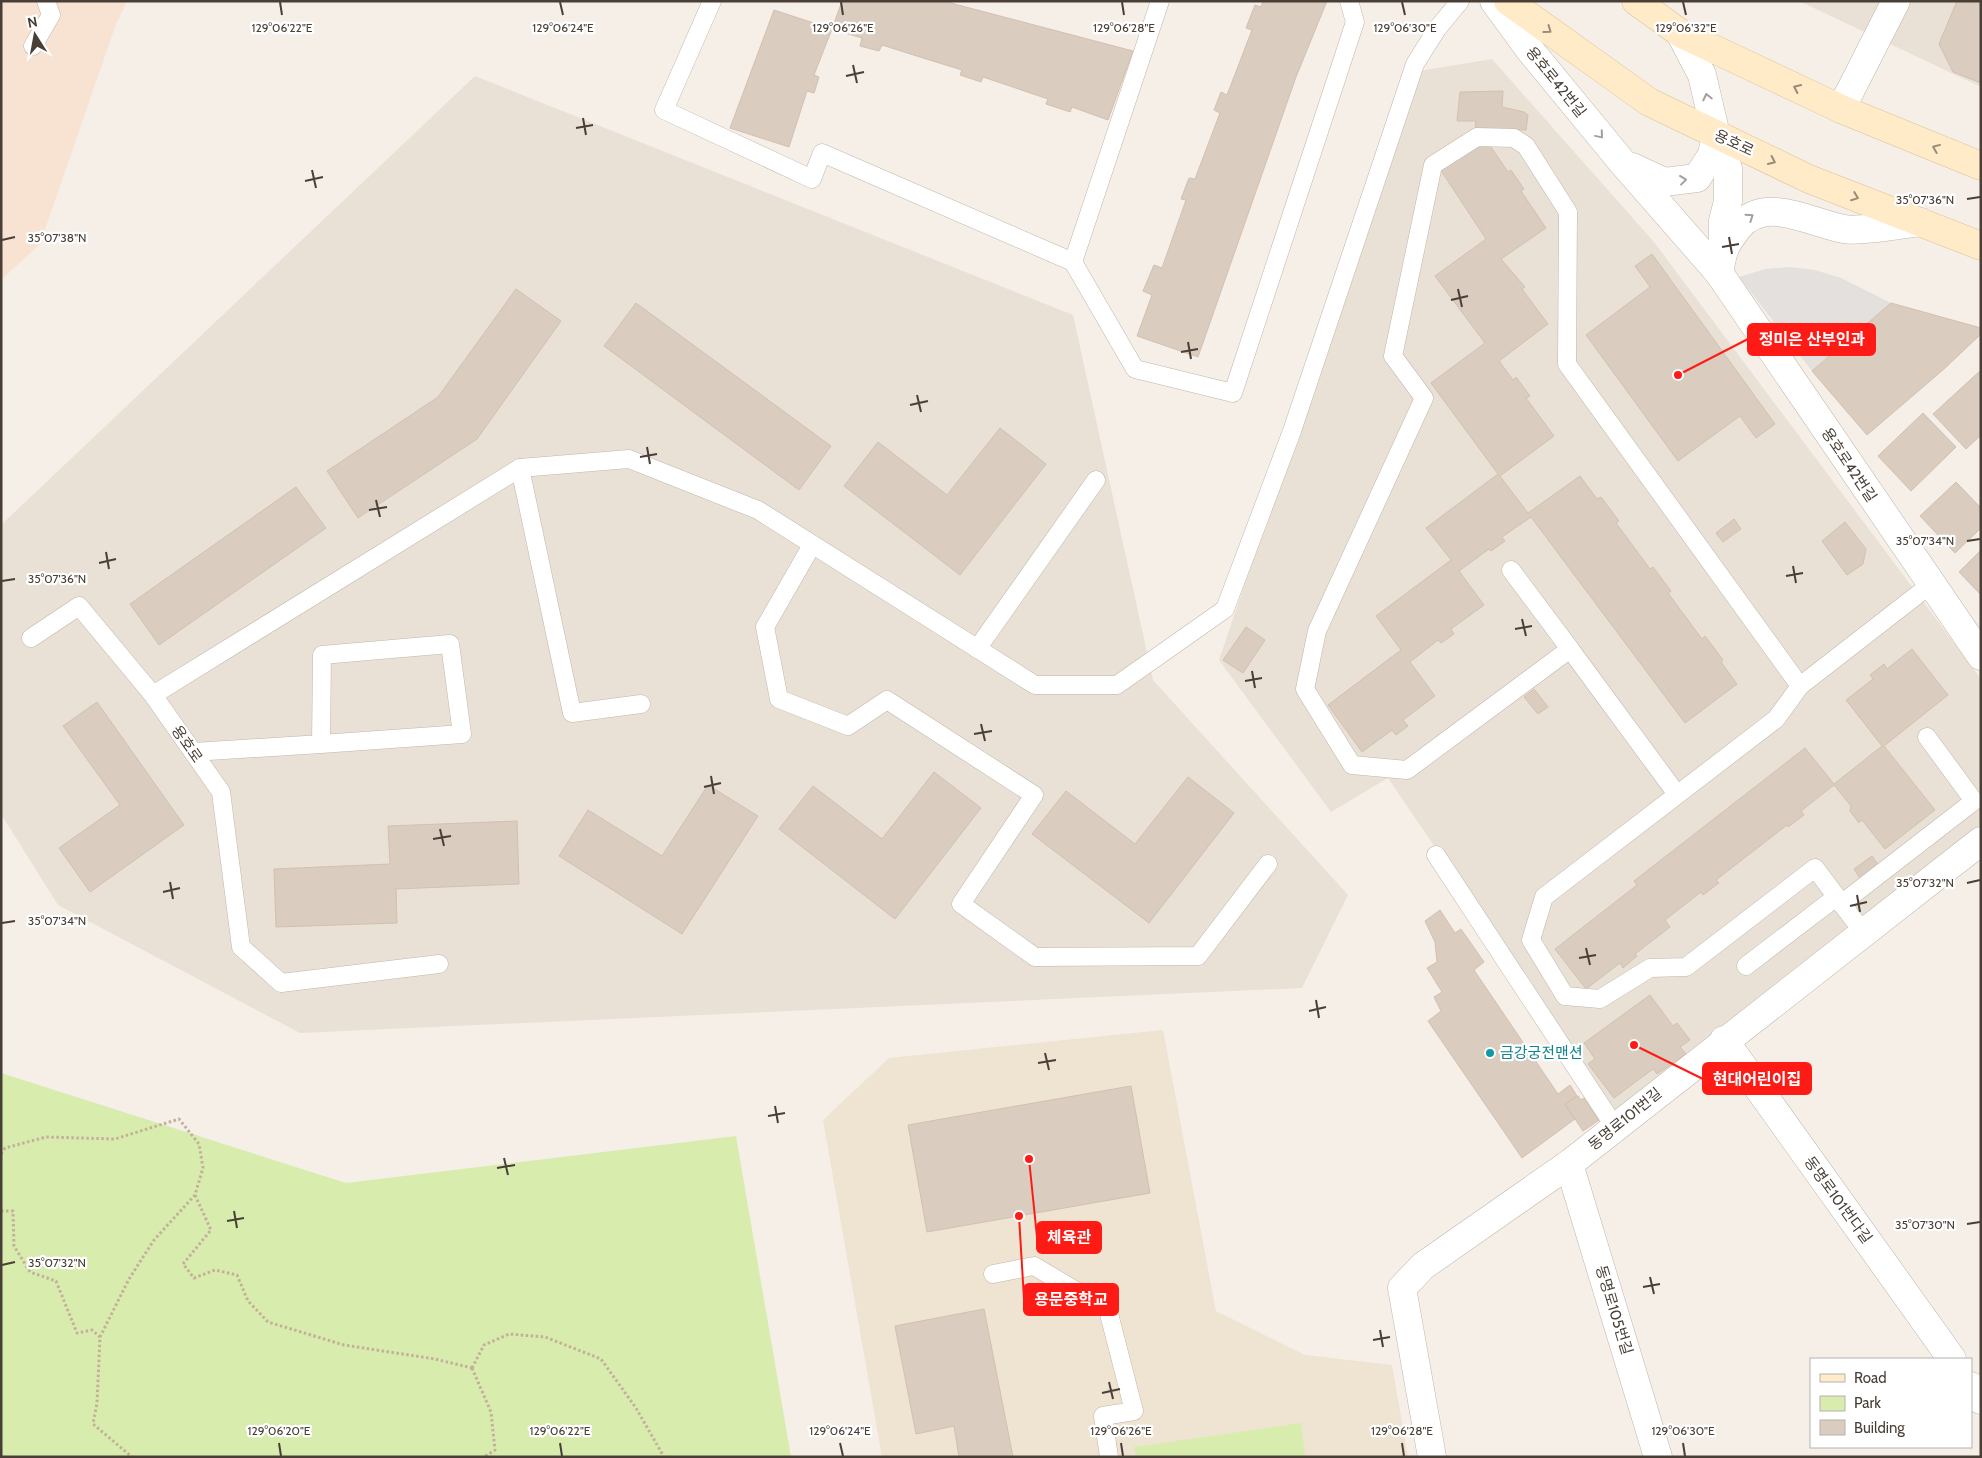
<svg xmlns="http://www.w3.org/2000/svg" width="1982" height="1458" font-family="Cabin,'Noto Sans KR',sans-serif">
<rect width="100%" height="100%" fill="#f5efe8"/>
<g fill="#e9e1d5">
<path d="M1799 1H1981V87Z"/>
<path d="M1492 59 1654 242 1981 679V827L1615 1113 1388 778 1331 812 1219 660 1419 71Z"/>
<path d="M475 76 1073 315 1153 680 1348 895 1302 988 300 1033 58 905 1 814V525Z"/>
</g>
<path fill="#f8e3d2" d="M1 1H127L115 27 40 244 1 280Z"/>
<path fill="#efe3d1" d="M1163 1030 1216 1311 1305 1355 1392 1365 1408 1457H882L823 1120 889 1058Z"/>
<g fill="#d8ecae">
<path d="M1 1073 346 1183 736 1136 791 1457H1Z"/>
<path d="M1301 1423 1305 1457H1136L1134 1447Z"/>
</g>
<path fill="#e3e0dd" d="M1790 267 1815 270 1841 278 1891 303 1812 371 1739 277 1765 269Z"/>
<g fill="#daccbf" stroke="#d3c0af">
<path d="M842 1H943L1133 51 1108 120 1072 107 1070 112 1046 104 1048 99 983 77 981 82 960 75 962 70 923 58 882 45 879 51 860 46 862 38 832 29Z"/>
<path d="M1263 1H1327L1296 77 1198 357 1137 336 1152 295 1143 291 1154 265 1162 268 1186 200 1181 199 1189 178 1195 179 1220 113 1214 110 1221 92 1227 95 1252 30 1246 28 1255 5 1261 7Z"/>
<path d="M1957 1H1981V83L1953 72 1939 44Z"/>
<path d="M774 10 832 29 814 75 819 77 814 93 807 91 789 147 730 128Z"/>
<path d="M1503 91 1502 107 1524 112 1528 115 1526 130 1475 129 1476 121H1457L1460 92Z"/>
<path d="M1487 141 1508 172 1511 170 1524 189 1521 191 1546 228 1501 259 1525 287 1522 289 1548 324 1499 361 1513 380 1516 377 1530 396 1526 398 1554 436 1500 476 1528 513 1580 476 1597 499 1601 497 1619 521 1616 523 1650 569 1653 567 1671 591 1668 593 1702 639 1705 636 1723 660 1721 662 1737 684 1685 723 1531 517 1502 537 1505 541 1491 551 1489 549 1459 571 1484 605 1451 629 1454 634 1441 643 1438 640 1410 662 1435 696 1403 720 1408 726 1396 735 1392 730 1362 752 1328 705 1401 650 1376 616 1451 560 1426 528 1498 474 1431 383 1485 343 1435 276 1486 239 1440 169Z"/>
<path d="M1652 254 1775 424 1756 438 1740 416 1678 461 1586 335 1650 287 1635 266Z"/>
<path d="M516 289 561 321 477 439 358 518 327 471 438 397Z"/>
<path d="M636 303 831 446 799 490 604 346Z"/>
<path d="M1891 303 1981 328V334L1944 369 1867 435 1812 371Z"/>
<path d="M1981 370V435L1966 449 1933 414Z"/>
<path d="M1923 413 1956 447 1911 491 1878 456Z"/>
<path d="M1000 428 1046 464 960 575 844 486 878 442 947 495Z"/>
<path d="M1956 482 1981 508V528L1955 553 1920 516Z"/>
<path d="M296 487 326 528 159 645 130 604Z"/>
<path d="M1734 519 1741 529 1723 542 1716 533Z"/>
<path d="M1845 522 1866 549 1863 564 1847 575 1822 541Z"/>
<path d="M1981 550V595L1959 572Z"/>
<path d="M1246 627 1265 640 1243 673 1223 660Z"/>
<path d="M1912 649 1948 695 1884 746 1935 810 1885 849 1862 820 1859 823 1850 811 1851 806 1834 785 1801 811 1804 815 1788 827 1787 825 1716 880 1719 883 1703 895 1701 892 1665 920 1670 927 1635 954 1637 956 1623 968 1620 963 1586 989 1555 949 1637 885 1634 881 1805 748 1834 784 1882 746 1846 700 1873 679 1870 675 1884 664 1887 669Z"/>
<path d="M1534 689 1548 707 1538 714 1524 697Z"/>
<path d="M97 702 184 825 90 892 59 848 120 805 63 726Z"/>
<path d="M934 772 981 808 895 919 779 829 813 786 882 839Z"/>
<path d="M1188 777 1234 813 1149 923 1032 834 1066 791 1135 844Z"/>
<path d="M708 785 758 816 682 934 559 856 588 810 662 856Z"/>
<path d="M517 821 519 884 396 889 397 923 276 927 274 869 390 864 388 826Z"/>
<path d="M1872 856 1879 866 1861 880 1854 869Z"/>
<path d="M1440 910 1455 933 1461 929 1484 962 1474 970 1558 1094 1570 1085 1577 1096 1565 1104 1575 1119 1522 1158 1428 1021 1441 1011 1434 997 1442 992 1427 968 1437 962 1435 942 1425 921Z"/>
<path d="M1650 995 1673 1026 1677 1023 1690 1040 1680 1047 1686 1054 1657 1074 1653 1069 1614 1098 1588 1064 1595 1059 1584 1043Z"/>
<path d="M1131 1086 1150 1193 927 1232 908 1125Z"/>
<path d="M1578 1096 1581 1100 1584 1098 1599 1120 1583 1131 1565 1104Z"/>
<path d="M984 1309 1013 1457H959L954 1426 916 1434 895 1326Z"/>
</g>
<g fill="none" stroke-linecap="round" stroke-linejoin="round">
<defs>
<g id="lane">
<path d="M712 1 664 110 812 179 822 153 1073 262 1160 1"/>
<path d="M33 46 51 15 46 1"/>
<path d="M1073 262 1135 369 1233 393 1355 22 1349 1"/>
<path d="M520 468 572 713 641 704"/>
<path d="M812 545 765 627 779 699 848 726 887 700 1034 795 961 904 1035 957 1198 956 1268 864"/>
<path d="M1511 570 1570 649"/>
<path d="M31 638 79 606 153 695 221 792 241 947 281 983 439 964"/>
<path d="M977 649 1096 480"/>
<path d="M153 695 520 468 629 459 758 510 1035 685H1117L1225 609 1292 431 1415 64 1437 29 1460 1"/>
<path d="M193 752 321 744 322 655 450 644 462 734 321 744"/>
<path d="M1676 793 1570 649 1407 770 1352 765 1305 689 1317 631 1424 398 1393 356 1433 165 1477 137 1514 138 1526 146 1568 212 1567 364 1800 686"/>
<path d="M1436 855 1615 1127"/>
<path d="M1841 904 1974 801 1927 737"/>
<path d="M1863 932 1815 868 1686 967 1650 968 1600 999 1565 996 1531 940 1544 897 1776 719 1800 686 1930 585"/>
<path d="M1746 966 1836 897"/>
<path d="M993 1274 1034 1266 1108 1310 1134 1411 1103 1416 1109 1457"/>
</g>
<g id="street">
<path d="M1494 1 1529 49 1622 162 1719 273 1981 656"/>
<path d="M1680 33 1702 75 1716 135 1728 169V201L1723 221V247"/>
<path d="M1841 109 1896 1"/>
<path d="M1632 167 1664 182 1697 178 1712 155 1716 135"/>
<path d="M1719 273C1723 250 1724 246 1738 228 1764 194 1810 223 1844 229 1859 232 1903 224 1921 222"/>
<path d="M1724 1040 1952 1359"/>
<path d="M1569 1164 1658 1457"/>
<path d="M1971 1386 1981 1400"/>
<path d="M1432 1457 1402 1288 1423 1266 1569 1164 1981 841"/>
</g>
<g id="secondary">
<path d="M1508 1 1649 102 1809 179 1981 246"/>
<path d="M1636 1 1680 33 1841 109 1981 166"/>
</g>
</defs>
<use href="#lane" stroke="#c1b6a9" stroke-width="19"/>
<use href="#street" stroke="#c1b6a9" stroke-width="29"/>
<use href="#secondary" stroke="#dbc196" stroke-width="29"/>
<g stroke="#c4b09a" stroke-width="3" stroke-dasharray="2.5 2.5" stroke-linecap="butt">
<path d="M1 1154 5 1148 46 1137 115 1139 179 1119 199 1144 203 1168 195 1195 154 1240 129 1279 100 1337 97 1403 93 1424 132 1457"/>
<path d="M195 1195 211 1230 183 1264 194 1278 215 1270 237 1275 248 1301 268 1322 344 1345 435 1359 472 1368"/>
<path d="M1 1211H13L14 1246 30 1272 56 1281 77 1333 92 1330 100 1337"/>
<path d="M472 1368 484 1345 509 1334 545 1337 601 1359 636 1408 664 1457"/>
<path d="M472 1368 491 1412 495 1450 484 1457"/>
</g>
<use href="#lane" stroke="#fff" stroke-width="18"/>
<use href="#street" stroke="#fff" stroke-width="28"/>
<use href="#secondary" stroke="#ffebc8" stroke-width="28"/>
</g>
<defs><path id="oneway-chevron" d="M-2-3.5L2.5 0L-2 3.5" fill="none" stroke-width="1.6" stroke-linecap="round" stroke-linejoin="round" transform="scale(1.25)"/></defs>
<g stroke="#9b8c78">
<use href="#oneway-chevron" transform="translate(1548 30) rotate(36)"/>
<use href="#oneway-chevron" transform="translate(1797 88) rotate(-155)"/>
<use href="#oneway-chevron" transform="translate(1936 148) rotate(-158)"/>
<use href="#oneway-chevron" transform="translate(1772 161) rotate(25)"/>
<use href="#oneway-chevron" transform="translate(1855 197) rotate(21)"/>
</g>
<g stroke="#a49f9a">
<use href="#oneway-chevron" transform="translate(1707 97) rotate(-103)"/>
<use href="#oneway-chevron" transform="translate(1600 135) rotate(50)"/>
<use href="#oneway-chevron" transform="translate(1683 180) rotate(-7)"/>
<use href="#oneway-chevron" transform="translate(1750 217) rotate(-34)"/>
</g>
<path fill="none" stroke="#493f36" stroke-width="2" d="M280 2 282 15M560 2 563 15M841 2 843 15M1122 2 1124 15M1402 2 1405 15M1683 2 1686 15M853 65 857 83M846 76 864 72M583 118 586 135M576 128 593 125M312 170 316 188M305 181 323 177M1967 199 1980 197M1729 237 1732 254M2 240 15 237M1722 247 1739 244M1458 289 1462 307M1451 300 1468 296M1188 342 1191 359M1181 352 1198 349M917 395 921 412M910 405 928 401M647 447 650 464M640 457 657 454M376 500 380 517M369 510 387 507M1967 541 1980 539M106 552 109 569M99 563 116 559M1793 566 1796 583M1786 576 1803 573M2 581 15 579M1522 619 1526 636M1515 629 1532 626M1252 671 1255 688M1245 681 1262 678M981 724 985 741M974 734 992 731M711 776 714 794M704 787 721 783M440 829 444 846M433 839 451 836M170 882 173 899M1967 883 1980 880M163 892 180 888M1857 895 1860 912M1850 906 1867 902M2 923 15 921M1586 948 1590 965M1579 958 1596 955M1316 1000 1319 1018M1309 1011 1326 1007M1045 1053 1049 1070M1038 1063 1056 1060M775 1106 778 1123M768 1116 785 1113M504 1158 508 1175M497 1168 515 1165M234 1211 237 1228M227 1221 244 1218M1967 1224 1980 1222M2 1265 15 1262M1650 1277 1654 1294M1643 1287 1660 1284M1380 1330 1383 1347M1373 1340 1390 1337M1109 1382 1113 1399M1102 1393 1120 1389M279 1443 281 1456M560 1443 562 1456M840 1443 843 1456M1121 1443 1123 1456M1402 1443 1404 1456M1683 1443 1685 1456"/>
<circle fill="#0f9aa8" stroke="#fff" stroke-width="2" cx="1490" cy="1053" r="5"/>
<g text-anchor="middle" stroke-width="4.5" stroke-linejoin="round" paint-order="stroke">
<g font-size="15" fill="#493f36" stroke="#fff">
<text transform="translate(1556 82) rotate(51)" y="5">용호로42번길</text>
<text transform="translate(1734 143) rotate(25)" y="5">용호로</text>
<text transform="translate(1849 465) rotate(56)" y="5">용호로42번길</text>
<text transform="translate(187 744) rotate(55)" y="5">용호로</text>
<text transform="translate(1625 1119) rotate(-39)" y="5">동명로101번길</text>
<text transform="translate(1838 1200) rotate(54)" y="5">동명로101번다길</text>
<text transform="translate(1614 1310) rotate(73)" y="5">동명로105번길</text>
</g>
<g font-size="15" fill="#0d838f" stroke="#fff" text-anchor="start">
<text x="1500" y="1058">금강궁전맨션</text>
</g>
</g>
<g font-size="12" text-anchor="middle" fill="#493f36" stroke="#fff" stroke-width="4.5" stroke-linejoin="round" paint-order="stroke">
<text x="282" y="32">129°06'22"E</text>
<text x="563" y="32">129°06'24"E</text>
<text x="843" y="32">129°06'26"E</text>
<text x="1124" y="32">129°06'28"E</text>
<text x="1405" y="32">129°06'30"E</text>
<text x="1686" y="32">129°06'32"E</text>
<text x="1925" y="204">35°07'36"N</text>
<text x="57" y="242">35°07'38"N</text>
<text x="1925" y="545">35°07'34"N</text>
<text x="57" y="583">35°07'36"N</text>
<text x="1925" y="887">35°07'32"N</text>
<text x="57" y="925">35°07'34"N</text>
<text x="1925" y="1229">35°07'30"N</text>
<text x="57" y="1267">35°07'32"N</text>
<text x="279" y="1435">129°06'20"E</text>
<text x="560" y="1435">129°06'22"E</text>
<text x="840" y="1435">129°06'24"E</text>
<text x="1121" y="1435">129°06'26"E</text>
<text x="1402" y="1435">129°06'28"E</text>
<text x="1683" y="1435">129°06'30"E</text>
</g>
<path fill="none" stroke="#ff1b15" stroke-width="2" d="M1678 375L1748 339M1634 1045L1703 1079M1029 1159L1037 1237M1019 1216L1024 1299"/>
<g fill="#ff1b15" stroke="#fff" stroke-width="2">
<circle cx="1678" cy="375" r="5"/>
<circle cx="1634" cy="1045" r="5"/>
<circle cx="1029" cy="1159" r="5"/>
<circle cx="1019" cy="1216" r="5"/>
</g>
<g fill="#ff1b15" stroke="#ff1b15" stroke-width="2">
<rect x="1748" y="324" width="127" height="31" rx="5"/>
<rect x="1703" y="1063" width="108" height="31" rx="5"/>
<rect x="1037" y="1222" width="64" height="31" rx="5"/>
<rect x="1024" y="1284" width="94" height="31" rx="5"/>
</g>
<g font-size="16" text-anchor="middle" font-weight="bold" fill="#fff">
<text x="1812" y="345">정미은 산부인과</text>
<text x="1757" y="1085">현대어린이집</text>
<text x="1069" y="1243">체육관</text>
<text x="1071" y="1305">용문중학교</text>
</g>
<rect width="1982" height="1458" fill="none" stroke="#493f36" stroke-width="5"/>
<rect x="1810" y="1358" width="162" height="90" fill="#ffffff" stroke="#b6b2af"/>
<rect x="1820" y="1374" width="25" height="8" fill="#ffebc8" stroke="#b6b2af"/>
<text x="1854" y="1383" font-size="15" fill="#493f36">Road</text>
<rect x="1820" y="1396" width="25" height="15" fill="#d8ecae" stroke="#b6b2af"/>
<text x="1854" y="1408" font-size="15" fill="#493f36">Park</text>
<rect x="1820" y="1420" width="25" height="15" fill="#daccbf" stroke="#b6b2af"/>
<text x="1854" y="1433" font-size="15" fill="#493f36">Building</text>
<g transform="translate(35 35) rotate(349)" stroke="#ffffff" stroke-width="4" paint-order="stroke">
<path d="M0-4L9 19L0 12L-9 19Z" fill="#493f36"/>
<text y="-8" font-size="14" font-weight="bold" text-anchor="middle" fill="#493f36">N</text>
</g>
</svg>
